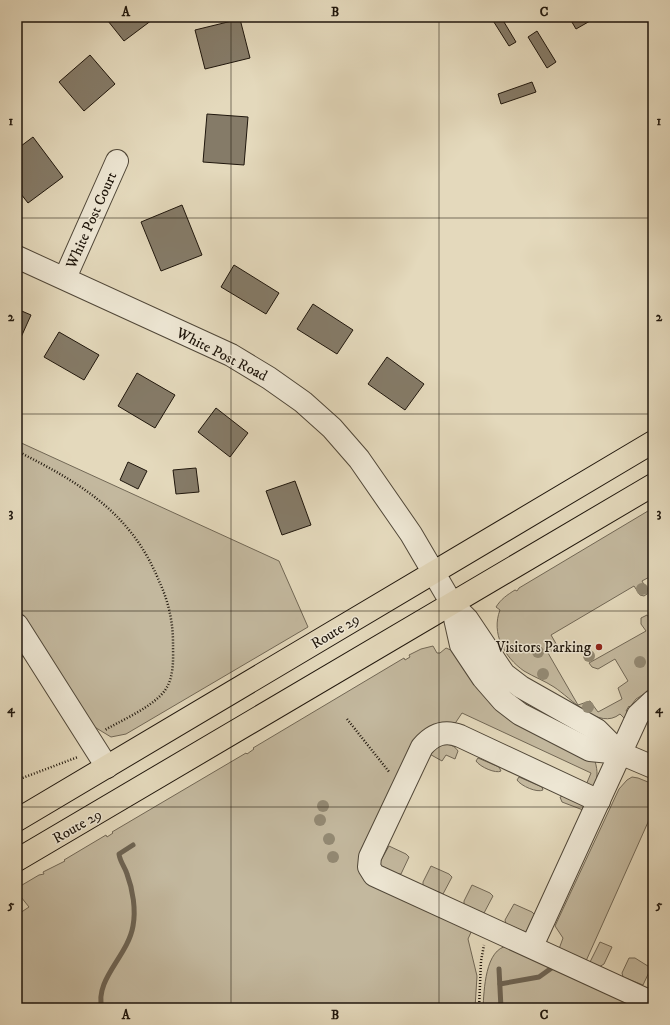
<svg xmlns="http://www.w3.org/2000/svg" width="670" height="1025" font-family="'IM FELL DW Pica',serif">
<rect width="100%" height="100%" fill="#e4d9bc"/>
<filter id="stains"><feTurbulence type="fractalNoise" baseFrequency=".005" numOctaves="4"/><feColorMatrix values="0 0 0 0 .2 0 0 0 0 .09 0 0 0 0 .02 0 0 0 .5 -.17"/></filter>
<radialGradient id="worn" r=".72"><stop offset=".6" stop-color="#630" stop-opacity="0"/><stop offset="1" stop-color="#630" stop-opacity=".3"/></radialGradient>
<g fill="#c3b89e" stroke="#716755">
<path d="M17 441 279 561 308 627 126 734 111 737 88 723 53 669 17 654Z"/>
<path d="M653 508V575L642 581 647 590V594L644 596 640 595 634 586 551 635 558 647 548 653 578 705 590 701 598 712 622 699 618 688 628 681 615 659 598 669 592 667 589 663 646 631 641 624V618L647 615 653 623V688L636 699 630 707 629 706 626 711 628 712 624 718 620 714C599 731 571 698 554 687 545 681 534 677 524 671 504 657 491 633 500 610L496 607C501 599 507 595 515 590L517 591 519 588Z"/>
<path d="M433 646 437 653H440L446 648 453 651 595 761C598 772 598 778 593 788L586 785 591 773 462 713 454 725C433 725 428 724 414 741L360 861 472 930 468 939 477 976 475 1008H17V915L29 907 17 892V888L39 875 44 874 43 872 65 861 64 860 106 835 107 837 113 833 112 832 246 753 247 754 254 749 253 748 404 658 405 660 410 657 409 655 421 649Z"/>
<path d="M436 744C445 744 453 743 458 751L455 759 446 755 442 761 426 752Z"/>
<path d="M478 758 499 767 501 771C496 774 480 767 476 761Z"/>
<path d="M519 777 542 787 543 790C537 793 521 786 517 780Z"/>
<path d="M632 777 638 778 653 784V811L586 961 559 949 563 938 555 926 619 789 627 780Z"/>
<path d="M563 796 585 806 583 810 562 802 560 797Z"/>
<path d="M389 846 406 854 409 857 401 874H396L381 866 380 862Z"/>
<path d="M431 866 449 874 452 877 443 894 423 886V882Z"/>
<path d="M472 885 490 893 493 896 484 913 464 905V901Z"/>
<path d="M514 904 532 912 535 915 526 932 506 924 505 920Z"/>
<path d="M600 942 612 947 604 964 599 967 589 964Z"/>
<path d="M508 946 640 1008H483C484 991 485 948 508 946Z"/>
<path d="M629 958H635L651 968 643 985 623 977 622 973Z"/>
</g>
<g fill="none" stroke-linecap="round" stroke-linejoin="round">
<g stroke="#6d6352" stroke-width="5">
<path d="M499 969 501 1008"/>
<path d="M500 984 539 977 553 967"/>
<path d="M102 1008C94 980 128 956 133 926 136 910 133 890 127 874 125 867 120 862 119 854L133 845"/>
</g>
</g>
<g fill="#857b68" stroke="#1f160c">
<path d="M112 17H156L124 41 108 21Z"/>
<path d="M495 17H501L516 42 509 46 492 19Z"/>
<path d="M569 17H597L576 29Z"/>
<path d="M240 19 250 58 205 69 195 30Z"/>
<path d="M537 31 556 62 547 68 528 37Z"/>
<path d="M90 55 115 84 84 111 59 82Z"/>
<path d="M532 82 536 92 501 104 498 94Z"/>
<path d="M207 114 248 117 244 165 203 162Z"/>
<path d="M33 137 63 177 28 203 17 189V149Z"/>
<path d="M182 205 202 255 161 271 141 222Z"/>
<path d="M234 265 279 293 266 314 221 287Z"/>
<path d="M313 304 353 330 337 354 297 329Z"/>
<path d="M17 309 31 315 18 344H17Z"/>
<path d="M59 332 99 355 84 380 44 357Z"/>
<path d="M387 357 424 384 405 410 368 384Z"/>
<path d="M137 373 175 395 155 428 118 406Z"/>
<path d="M216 408 248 433 230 457 198 432Z"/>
<path d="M128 462 147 471 138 489 120 480Z"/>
<path d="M196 468 199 492 176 494 173 470Z"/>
<path d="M295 481 311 525 282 535 266 491Z"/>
</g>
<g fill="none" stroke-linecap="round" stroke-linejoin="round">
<defs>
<g id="minor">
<path d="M17 257 231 355 269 378 303 402 332 428 359 459 411 534 452 604 467 619 504 674 521 687 597 730 620 753"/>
<path d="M65 278 117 161"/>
<path d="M452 605 461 645 483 678 503 701 520 714 590 750 620 753 653 767"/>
<path d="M17 625 107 767"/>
<path d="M599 801 460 736C445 730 433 734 422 747L370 857 369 867 374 875 653 1003"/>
<path d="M532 946 638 715 653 701"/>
</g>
<g id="major">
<path d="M17 820 653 442"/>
<path d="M17 860 653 485"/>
</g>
</defs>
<use href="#minor" stroke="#504738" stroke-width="24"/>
<use href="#major" stroke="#1f160c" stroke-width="24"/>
<g stroke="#1f160c" stroke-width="2.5" stroke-dasharray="1 2" stroke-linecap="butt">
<path d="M17 451C80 483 131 512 159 581 168 600 173 621 173 643 173 660 175 681 161 695 146 710 124 719 105 730"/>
<path d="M347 719 390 773"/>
<path d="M17 780 78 757"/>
<path d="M479 1008 481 961 484 945"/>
</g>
<use href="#minor" stroke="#ede6d3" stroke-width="22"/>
<use href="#major" stroke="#e4d9bc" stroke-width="22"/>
</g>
<g fill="#938973">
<circle cx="642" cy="589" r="6"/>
<circle cx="538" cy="652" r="6"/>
<circle cx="589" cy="656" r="6"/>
<circle cx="640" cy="662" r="6"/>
<circle cx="543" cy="674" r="6"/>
<circle cx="588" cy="707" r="6"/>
<circle cx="323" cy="806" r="6"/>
<circle cx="320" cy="820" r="6"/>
<circle cx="329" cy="839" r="6"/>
<circle cx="333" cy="857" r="6"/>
</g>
<path fill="none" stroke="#1f160c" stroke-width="1" stroke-opacity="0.55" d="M231 17V1008M439 17V1008M17 218H653M17 414H653M17 611H653M17 807H653"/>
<circle fill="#8f2418" stroke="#ede6d3" stroke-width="1.5" cx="599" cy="647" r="4"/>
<g text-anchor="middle" stroke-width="3" stroke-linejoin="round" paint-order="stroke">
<g font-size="15" fill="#1f160c" stroke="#ede6d3">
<text transform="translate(91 220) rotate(-66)" y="5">White Post Court</text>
<text transform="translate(222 354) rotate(27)" y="5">White Post Road</text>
<text transform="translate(335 631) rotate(-31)" y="5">Route 29</text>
<text transform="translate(77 826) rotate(-30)" y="5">Route 29</text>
</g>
<g font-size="15" fill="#1f160c" stroke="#ede6d3" text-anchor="end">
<text x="591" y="652">Visitors Parking</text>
</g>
</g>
<rect width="670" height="1025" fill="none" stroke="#e4d9bc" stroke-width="44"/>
<rect x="22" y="22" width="626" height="981" fill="none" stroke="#1f160c" stroke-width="1.5"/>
<g font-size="13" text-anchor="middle" font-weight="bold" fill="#1f160c">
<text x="126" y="16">A</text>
<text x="335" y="16">B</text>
<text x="544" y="16">C</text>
<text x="11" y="125">1</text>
<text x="659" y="125">1</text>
<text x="11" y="321">2</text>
<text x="659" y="321">2</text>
<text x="11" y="517">3</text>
<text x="659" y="517">3</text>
<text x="11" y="713">4</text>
<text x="659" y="713">4</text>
<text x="11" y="909">5</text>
<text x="659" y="909">5</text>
<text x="126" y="1019">A</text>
<text x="335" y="1019">B</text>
<text x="544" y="1019">C</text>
</g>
<rect width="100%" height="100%" filter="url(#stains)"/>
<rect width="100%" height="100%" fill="url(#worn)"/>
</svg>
